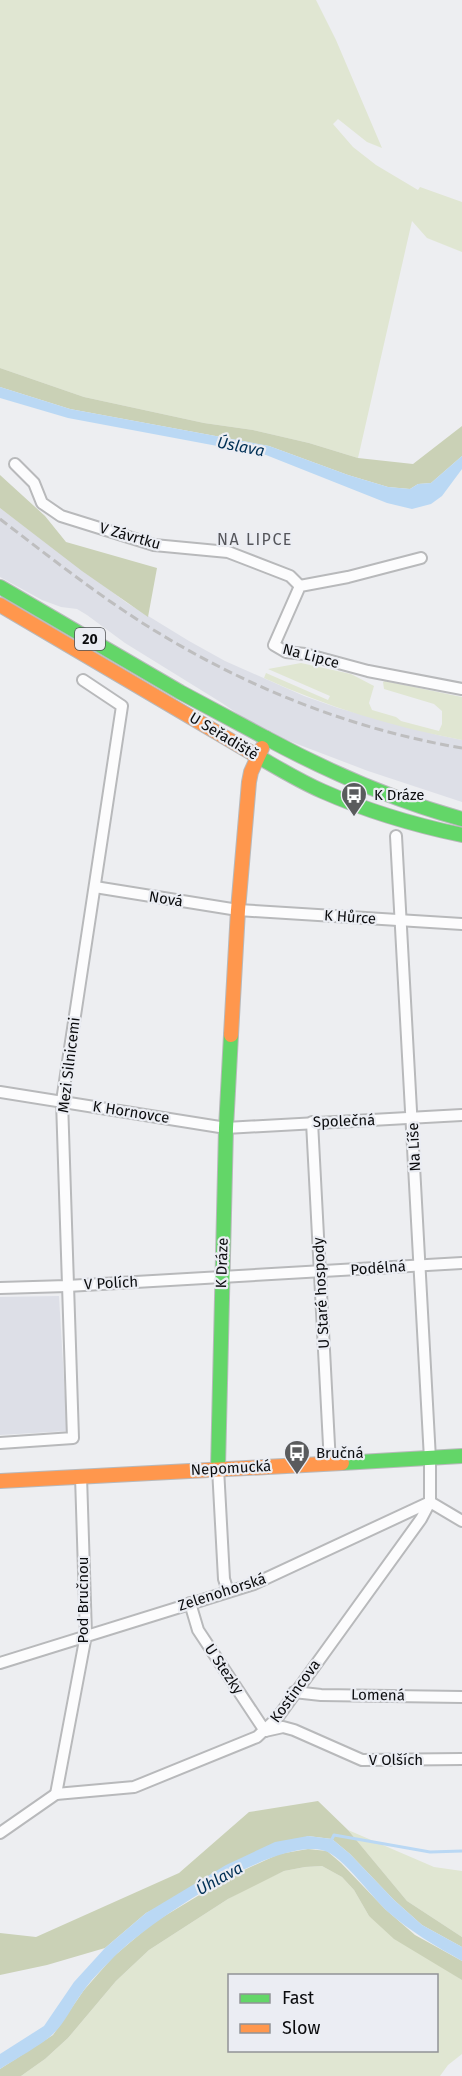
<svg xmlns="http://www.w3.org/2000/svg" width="462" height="2076" font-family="'Fira Sans',sans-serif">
<rect width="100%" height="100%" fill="#edeef1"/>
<g fill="#dddfe7">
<path d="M0 508 127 603 189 641 225 661 304 696 338 708 438 735 462 740V802L368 771 263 731 222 703 125 643 87 615 77 609 61 607 42 600 0 577Z"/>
<path d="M59 1296 67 1431 0 1435V1297Z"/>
</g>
<g fill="#e0e6d2" fill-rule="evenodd">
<path d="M0 0H316L336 40 382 148 367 142 338 119 333 124 353 147 376 165 418 190 420 187 462 202V252L427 238 412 221 358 458 309 443 253 430 204 423 84 397 0 368Z"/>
<path d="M301 663 351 674 374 686 369 703 372 710 396 717 401 721 439 731 442 724V711L434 704 384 689 383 682 385 681 462 697V740C393 727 327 707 264 678L266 673 328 700 330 696 268 669Z"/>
<path d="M348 1830 434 1867 462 1871V1937L407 1901Z"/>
<path d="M322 1866 342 1877 354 1890 369 1916 462 1980V2054L448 2065 440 2076H21L45 2059 68 2038 116 1981 149 1950 228 1899 250 1887 284 1871 305 1867ZM230 1976H436V2050H230Z"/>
</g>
<g fill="#cad1b6">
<path d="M0 368 84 397 204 423 253 430 309 443 358 458 413 464 462 426V456L431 483 418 484 410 489 388 487 348 475 269 446 70 409 0 387Z"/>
<path d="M0 475 45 516 66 542 157 568 148 617 82 571 0 508Z"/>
<path d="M318 1801 348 1830 407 1901 462 1937V1947L422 1925 394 1900 350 1854 332 1839 308 1836 146 1913 105 1948 47 1965 0 1975V1933L36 1937 179 1873 249 1812Z"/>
<path d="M308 1849 327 1851 341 1863 385 1909 415 1935 462 1961V1980L394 1939 369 1916 354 1890 342 1877 322 1866 305 1867 284 1871 228 1899 149 1950 116 1981 68 2038 45 2059 21 2076H0V2069L53 2035 84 1990 113 1957 153 1923 231 1876 279 1854Z"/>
</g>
<g fill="#bad8f4">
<path d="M0 387 70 409 269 446 348 475 388 487 410 489 418 484 431 483 462 456V469L442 496 431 504 412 509 387 503 266 455 68 418 0 398Z"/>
<path d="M308 1836 332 1839 350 1854 394 1900 422 1925 462 1947V1961C434 1945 411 1932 387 1911 372 1897 342 1856 325 1851 277 1835 145 1924 112 1959 101 1970 90 1981 82 1993 72 2006 65 2023 53 2034 43 2044 14 2060 0 2069V2054L44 2026 74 1982 105 1948 146 1913 226 1865 275 1842Z"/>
</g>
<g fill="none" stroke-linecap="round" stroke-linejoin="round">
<path stroke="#bad8f4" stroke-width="3" d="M331 1841 334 1835 430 1852 462 1851"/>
<defs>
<g id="street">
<path d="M15 464 34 483 42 503 61 516 154 545 228 552 290 576 300 586"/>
<path d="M421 558 348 577 300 586 274 645 286 652 305 654 368 671 462 689"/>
<path d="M95 887 238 910 462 924"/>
<path d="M0 1092 226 1128 462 1115"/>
<path d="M312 1122 330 1464"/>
<path d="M0 1288 67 1286 462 1263"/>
<path d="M0 1443 73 1438 62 1101 122 706 83 680"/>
<path d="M218 1468 224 1579 228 1591"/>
<path d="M190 1603 198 1630 265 1731"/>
<path d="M0 1663 254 1584 430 1502V1459L396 836"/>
<path d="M294 1692 321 1695 462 1697"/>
<path d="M265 1731 283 1727 294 1730 362 1760 462 1759"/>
<path d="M56 1794 86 1635 81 1476"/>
<path d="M0 1833 56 1794 134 1787 257 1737 278 1717 421 1519 430 1502 462 1521"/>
</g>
<g id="fast">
<path d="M0 587 180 692 266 738"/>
<path d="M266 738C329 772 393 800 462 819"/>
<path d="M257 756C278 768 299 781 322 791 367 811 414 825 462 835"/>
<path d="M342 1463 462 1456"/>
<path d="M218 1468 226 1128 231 1035"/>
</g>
<g id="slow">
<path d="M0 605 257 756"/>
<path d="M231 1035 238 910 249 782 251 772 262 748"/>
<path d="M0 1481 342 1463"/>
</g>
</defs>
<use href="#street" stroke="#b8b9bb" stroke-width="14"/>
<use href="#fast" stroke="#b8b9bb" stroke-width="16"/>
<use href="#slow" stroke="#b8b9bb" stroke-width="16"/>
<use href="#street" stroke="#fcfcfd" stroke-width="10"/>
<use href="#fast" stroke="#63d668" stroke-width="14"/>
<use href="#slow" stroke="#ff974d" stroke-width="14"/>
<path stroke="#bebebf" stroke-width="3" stroke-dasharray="9 4.5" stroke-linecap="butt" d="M0 519C47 555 94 592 144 624 241 685 349 729 462 748"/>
</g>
<defs>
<symbol id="bus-pin" viewBox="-11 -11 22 30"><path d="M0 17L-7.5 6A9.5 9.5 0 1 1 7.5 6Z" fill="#5a5b5d" stroke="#ebedf3"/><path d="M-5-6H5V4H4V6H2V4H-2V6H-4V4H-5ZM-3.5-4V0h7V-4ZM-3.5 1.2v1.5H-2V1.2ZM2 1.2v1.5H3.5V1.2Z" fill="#fff"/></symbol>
</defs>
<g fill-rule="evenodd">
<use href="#bus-pin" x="339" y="780" width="30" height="40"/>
<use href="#bus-pin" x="282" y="1438" width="30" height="40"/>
</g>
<g text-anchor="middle" stroke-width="4.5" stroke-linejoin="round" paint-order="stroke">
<rect fill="#ebedf3" stroke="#4e5053" stroke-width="1.5" x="75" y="628" width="30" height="22" rx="4.5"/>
<g font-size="14" font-weight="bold" fill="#0b0c0e">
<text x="90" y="644">20</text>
</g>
<g font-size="15" fill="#0b0c0e" stroke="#ebedf3">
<text transform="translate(130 536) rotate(16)" y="5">V Závrtku</text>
<text transform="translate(311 656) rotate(15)" y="5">Na Lipce</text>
<text transform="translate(224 736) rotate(31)" y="5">U Seřadiště</text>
<text transform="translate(166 899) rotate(9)" y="5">Nová</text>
<text transform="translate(350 917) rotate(4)" y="5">K Hůrce</text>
<text transform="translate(69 1065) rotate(-83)" y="5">Mezi Silnicemi</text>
<text transform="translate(131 1112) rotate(9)" y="5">K Hornovce</text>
<text transform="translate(344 1121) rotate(-2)" y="5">Společná</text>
<text transform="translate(414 1147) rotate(-93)" y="5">Na Líše</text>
<text transform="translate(222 1263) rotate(-88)" y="5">K Dráze</text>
<text transform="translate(378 1268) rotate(-4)" y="5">Podélná</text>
<text transform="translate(111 1283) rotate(-3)" y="5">V Polích</text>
<text transform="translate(321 1293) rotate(-93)" y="5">U Staré hospody</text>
<text transform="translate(231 1468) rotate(-3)" y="5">Nepomucká</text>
<text transform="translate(222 1592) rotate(-18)" y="5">Zelenohorská</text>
<text transform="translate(83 1600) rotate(-90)" y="5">Pod Bručnou</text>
<text transform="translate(224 1669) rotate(56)" y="5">U Stezky</text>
<text transform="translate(295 1691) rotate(-54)" y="5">Kostincova</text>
<text transform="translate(378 1695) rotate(1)" y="5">Lomená</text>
<text x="396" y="1765">V Olších</text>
</g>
<g font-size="15" fill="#0b0c0e" stroke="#ebedf3" text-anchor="start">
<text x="374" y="800">K Dráze</text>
<text x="316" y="1458">Bručná</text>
</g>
<g font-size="16" font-style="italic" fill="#003055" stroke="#ebedf3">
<text transform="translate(241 446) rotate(11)" y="6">Úslava</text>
<text transform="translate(219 1878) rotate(-29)" y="6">Úhlava</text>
</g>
<g font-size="16" letter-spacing="1.5" fill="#55565b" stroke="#ebedf3">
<text x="255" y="545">NA LIPCE</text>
</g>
</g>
<rect x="228" y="1974" width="210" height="78" fill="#ebedf3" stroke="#919397" stroke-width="1.5"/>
<rect x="240" y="1994" width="30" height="9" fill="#63d668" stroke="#919397" stroke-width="1.5"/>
<text x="282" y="2004" font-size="18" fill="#0b0c0e">Fast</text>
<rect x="240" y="2024" width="30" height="9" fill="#ff974d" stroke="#919397" stroke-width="1.5"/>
<text x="282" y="2034" font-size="18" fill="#0b0c0e">Slow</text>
</svg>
